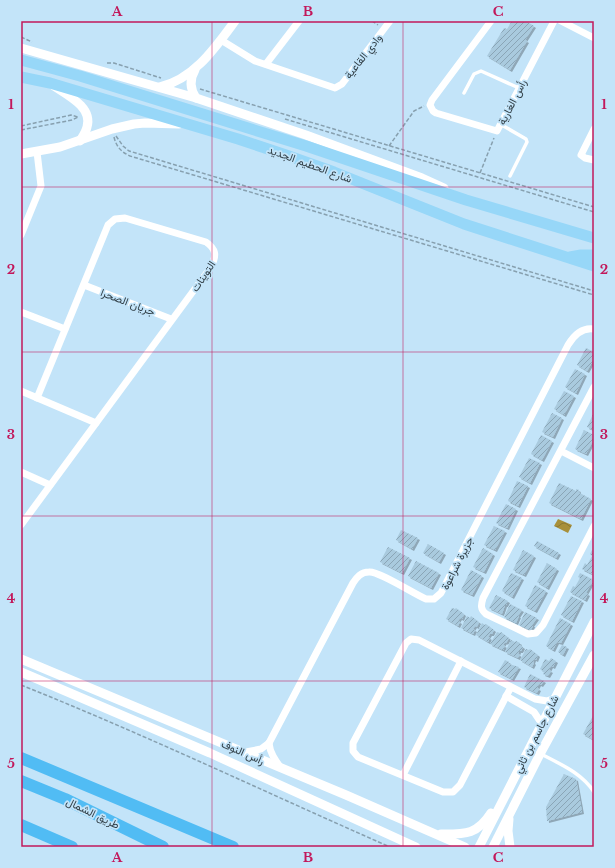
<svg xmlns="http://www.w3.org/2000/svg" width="615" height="868" font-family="'Libre Baskerville',Vazirmatn,serif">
<defs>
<pattern id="water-waves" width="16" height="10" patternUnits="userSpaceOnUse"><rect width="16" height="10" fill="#a8903a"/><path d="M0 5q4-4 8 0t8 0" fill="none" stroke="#897733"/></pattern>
<pattern id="building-hatch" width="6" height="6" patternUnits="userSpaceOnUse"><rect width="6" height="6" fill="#a9cade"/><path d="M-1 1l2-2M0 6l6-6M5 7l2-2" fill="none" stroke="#8aa5b6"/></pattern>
<filter id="shadow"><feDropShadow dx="2" dy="2" stdDeviation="0" flood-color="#0004"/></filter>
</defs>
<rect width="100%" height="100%" fill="#c3e4f9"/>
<path fill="url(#water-waves)" d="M558 519 572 525 568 533 554 526Z"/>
<g fill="url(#building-hatch)" filter="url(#shadow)">
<path d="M512 21H526L534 26 525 40 527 41 510 70 487 56 504 28 507 29Z"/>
<path d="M586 348 594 352V359L587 371 577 365Z"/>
<path d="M575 369 585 374 576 393 565 387Z"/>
<path d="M564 391 574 396 564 415 554 409Z"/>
<path d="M594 412V430L587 427Z"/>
<path d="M552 413 562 418 553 437 542 432Z"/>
<path d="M584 430 594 435V439L586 454 575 449Z"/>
<path d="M541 435 552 441 542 460 531 454Z"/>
<path d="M529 458 540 463 530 483 519 477Z"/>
<path d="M517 481 528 486 518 506 508 501Z"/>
<path d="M559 483 576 491V489L579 490 578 492 591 499 581 519 549 503Z"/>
<path d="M506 504 516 509 507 528 496 523Z"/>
<path d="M494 526 505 531 495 550 484 545Z"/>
<path d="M401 530 418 538 412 549 396 540Z"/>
<path d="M537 541 559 553 556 558 534 546Z"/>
<path d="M428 544 444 553 439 562 423 553Z"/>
<path d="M388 547 410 558 402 573 380 562Z"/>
<path d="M483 548 493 554 484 572 473 567Z"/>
<path d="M523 550 534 556 524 575 513 570Z"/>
<path d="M592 550 594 551V575L582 569 585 563 587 565 592 556 590 554Z"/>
<path d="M416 561 439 573 431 588 408 576Z"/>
<path d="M547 563 557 569 547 588 537 582Z"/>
<path d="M471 570 482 576 472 595 461 590Z"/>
<path d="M511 573 522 578 512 597 502 591Z"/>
<path d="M580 573 594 580 593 585 591 584 586 593 588 594 585 600 570 592 573 586 575 587 580 578 578 577Z"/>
<path d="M535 585 546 591 535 611 525 606Z"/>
<path d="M496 595 508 601 506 605H505L502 614 489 608Z"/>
<path d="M571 596 582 601 572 621 561 615Z"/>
<path d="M510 604 522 610 518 616H519L516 623 504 617Z"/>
<path d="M452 608 455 609 456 608 464 614 462 619 460 618 458 621 460 622 458 626 446 619Z"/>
<path d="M525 612 537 618 532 625H533L531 631 519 625Z"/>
<path d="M467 616 470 618 471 616 479 622 477 627 475 626 473 629 475 630 473 634 461 628Z"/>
<path d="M560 618 571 624 561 643 557 642 553 650 546 646Z"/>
<path d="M482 623 485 625 486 624 494 630 492 634H490L488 637 490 638 488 642 476 635Z"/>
<path d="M497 632 500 633 501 632 509 638 506 643 505 642 503 645 505 646 503 650 490 644Z"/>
<path d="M511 640 515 642 516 641 520 643V645L523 647 521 651H519L518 654 520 655 518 658 505 652Z"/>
<path d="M562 645 567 647 563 655 558 652Z"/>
<path d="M526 649 529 650 530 649 538 655 536 660 534 659 533 662 534 663 532 667 520 660Z"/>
<path d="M551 658 556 661 553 667 551 666 549 670 551 671 548 676 543 674 544 672 540 669 545 659 549 661Z"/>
<path d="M505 660 509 662V664L519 667 512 679 498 672Z"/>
<path d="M530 674 544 681 541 685 539 684 537 688 539 689 537 693 524 687Z"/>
<path d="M594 714V740L583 734Z"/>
<path d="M564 774 576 779 582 812 547 821 546 807Z"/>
</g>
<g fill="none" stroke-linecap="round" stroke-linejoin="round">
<g stroke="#87a0af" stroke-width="1.5" stroke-dasharray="4 2" stroke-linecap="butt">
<path d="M372 21 378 25"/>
<path d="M21 37 32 42"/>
<path d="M107 63H114L161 78"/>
<path d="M200 89 594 207"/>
<path d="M285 119 594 212"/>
<path d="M21 126 71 115 78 117"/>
<path d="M21 130 72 120 78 117"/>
<path d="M116 136 123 146 129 151 594 291"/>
<path d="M114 137C116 146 121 152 130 156L594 295"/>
<path d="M389 146 414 111 424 106"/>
<path d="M480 173 494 138"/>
<path d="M21 685C146 735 267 793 390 847"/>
</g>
<g stroke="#fff" stroke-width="3.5">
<path d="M464 93 474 74 481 71 519 88"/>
<path d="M500 124 526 139 527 142 510 176"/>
<path d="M541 754C560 764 582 773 594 792"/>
</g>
<g stroke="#fff" stroke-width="7">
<path d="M491 21 432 100 430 105 433 111 436 113 497 131 554 21"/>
<path d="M561 21 594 38"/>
<path d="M221 40 255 61 335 88 342 84 390 21"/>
<path d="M266 64 299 21"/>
<path d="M594 129 581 155 585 158 594 160"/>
<path d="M21 235 41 186 37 152"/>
<path d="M84 285 171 319"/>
<path d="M21 312 65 329"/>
<path d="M594 387 483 598C481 605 480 609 486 614L528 634 536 633 543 625 594 526"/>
<path d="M21 391 96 423"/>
<path d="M561 451 594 468"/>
<path d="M21 472 50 485"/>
<path d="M21 525 211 267C217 255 216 249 206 242L125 218 115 219 108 225 37 398"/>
<path d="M511 687 460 785 453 792H443L358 757 353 751V743L406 643 411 639 419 640 535 699 547 701 555 698"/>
<path d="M506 696 534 712 542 724"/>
<path d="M269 743C270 753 275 760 281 768"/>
<path d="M246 752 261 749 269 743 353 583C357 577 361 572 369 572 379 571 414 594 426 599H434L441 593 568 345C574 335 582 327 594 329"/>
<path d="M403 775 461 661"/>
</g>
<g stroke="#fff" stroke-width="9">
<path d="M21 48 196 98 306 135 422 178 444 188"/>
<path d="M195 70C189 80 190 89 196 98"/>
<path d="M54 86C67 95 93 107 87 127 86 132 83 136 80 141"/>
<path d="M160 87C194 79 215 48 235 21"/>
<path d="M21 154 60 147 112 129 134 124 145 123 179 124"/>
<path d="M21 659 346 795 465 847"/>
<path d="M21 672 210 753 416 847"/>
<path d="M509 819 508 831 510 847"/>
<path d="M441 834C465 834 477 835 491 813"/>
<path d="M479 847 594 622"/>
<path d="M493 847 540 754 594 655"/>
</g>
<g stroke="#97d7f8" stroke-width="11">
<path d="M21 60 80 76 306 146 466 200 594 238"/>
<path d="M21 77 50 83 238 139 286 155 334 172 464 224 594 266"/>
<path d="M570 257 581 255H594"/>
</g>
<g stroke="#51bcf4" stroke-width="12">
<path d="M21 758 233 847"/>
<path d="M21 781 65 799 163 847"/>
<path d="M21 825 72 847"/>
</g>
</g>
<path fill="none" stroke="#c2185b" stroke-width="1" stroke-opacity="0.55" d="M212 21V847M403 21V847M21 187H594M21 352H594M21 516H594M21 681H594"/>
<g text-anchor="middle" stroke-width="3.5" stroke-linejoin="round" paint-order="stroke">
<g font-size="11" fill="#313f47" stroke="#c3e4f9">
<text transform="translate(363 56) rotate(-52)" y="4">وادي القاعية</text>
<text transform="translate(512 102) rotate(-63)" y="4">رأس الغارية</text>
<text transform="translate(310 164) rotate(20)" y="4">شارع الحطيم الجديد</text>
<text transform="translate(203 276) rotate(-56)" y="4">التوينات</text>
<text transform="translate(128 302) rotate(21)" y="4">جريان الصحرا</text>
<text transform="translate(457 563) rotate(-63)" y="4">جزيرة شراعوة</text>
<text transform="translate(536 734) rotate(-63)" y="4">شارع جاسم بن ثاني</text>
<text transform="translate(243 752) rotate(24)" y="4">رأس النوف</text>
<text transform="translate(93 813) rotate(26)" y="4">طريق الشمال</text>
</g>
</g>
<rect width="615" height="868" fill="none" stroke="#c3e4f9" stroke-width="44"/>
<rect x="22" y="22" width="571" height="824" fill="none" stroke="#c2185b" stroke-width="1.5"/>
<g font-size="13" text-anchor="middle" font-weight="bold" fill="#c2185b">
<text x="117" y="16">A</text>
<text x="308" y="16">B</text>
<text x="498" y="16">C</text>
<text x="11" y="109">1</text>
<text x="604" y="109">1</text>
<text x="11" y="274">2</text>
<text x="604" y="274">2</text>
<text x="11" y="439">3</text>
<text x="604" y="439">3</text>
<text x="11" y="603">4</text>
<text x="604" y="603">4</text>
<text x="11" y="768">5</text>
<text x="604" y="768">5</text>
<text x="117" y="862">A</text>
<text x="308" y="862">B</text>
<text x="498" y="862">C</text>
</g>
</svg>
